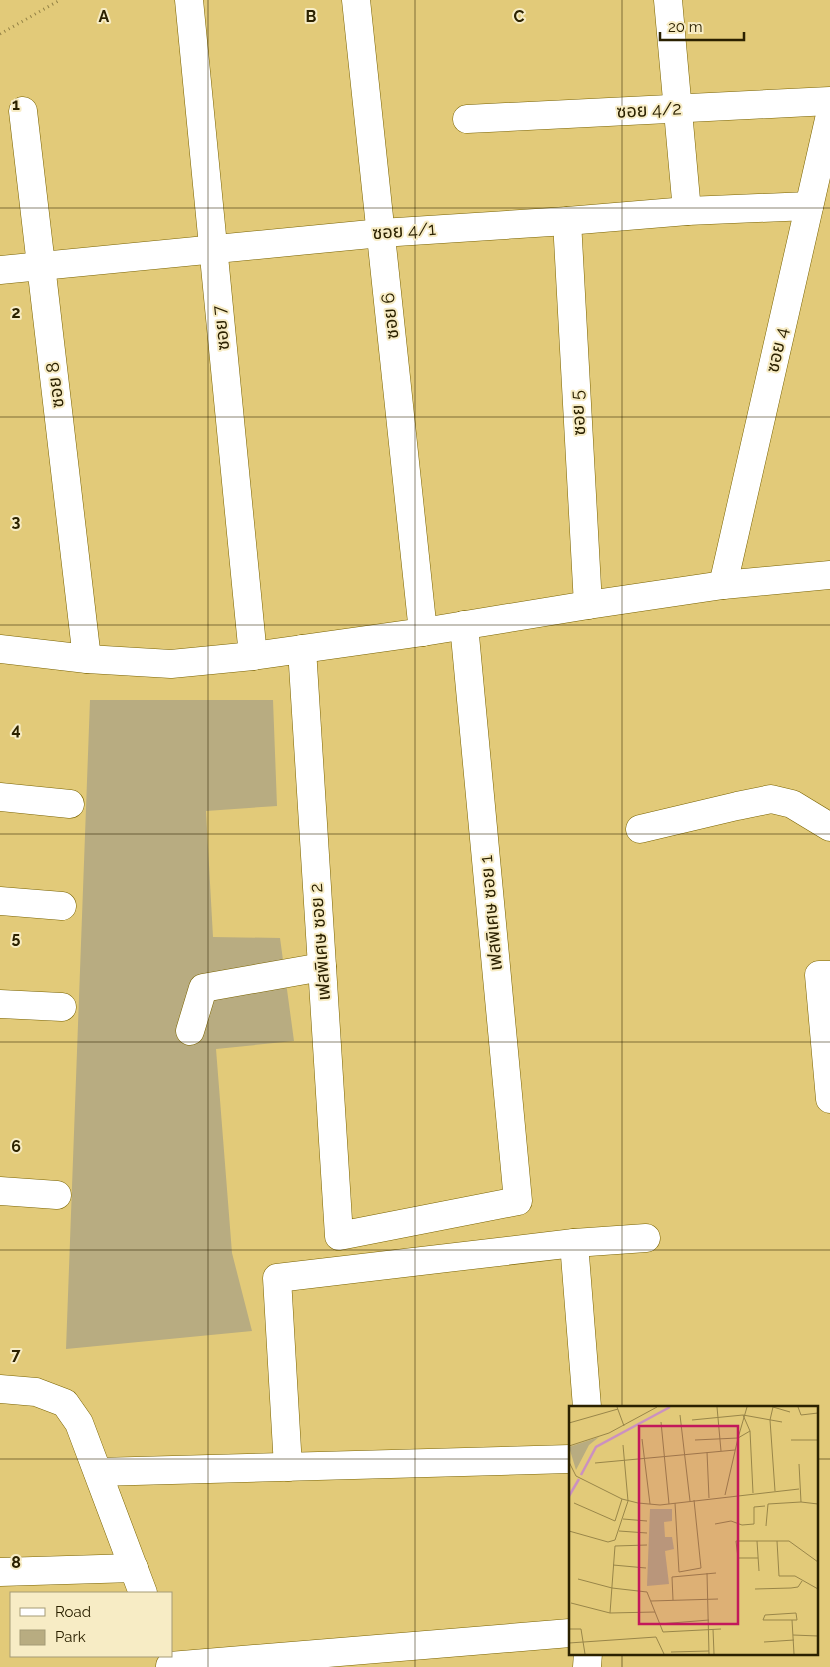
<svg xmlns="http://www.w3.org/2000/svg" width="830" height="1667" font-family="Raleway,'Noto Sans Thai',sans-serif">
<rect width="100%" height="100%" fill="#e2ca79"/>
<path fill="#b8ac81" d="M90 700H273L277 806 206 811 213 937 280 938 294 1041 216 1049 232 1253 252 1331 66 1349Z"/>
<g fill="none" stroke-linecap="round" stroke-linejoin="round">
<defs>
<g id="minor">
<path d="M189 0 253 656"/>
<path d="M356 0 423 632"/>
<path d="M668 0 687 211"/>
<path d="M23 111 87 659"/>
<path d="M467 119 830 101"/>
<path d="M567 221 588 605"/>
<path d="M0 270 381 233 567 221 687 211 809 206"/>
<path d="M723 585 830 115"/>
<path d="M0 649 87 659 171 664 253 656 423 632 588 605 723 585 830 575"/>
<path d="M302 649 339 1236 518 1201 464 625"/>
<path d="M0 797 70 804"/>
<path d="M640 829 737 806 771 799 792 804 830 827"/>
<path d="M0 901 62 906"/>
<path d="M830 975H819L830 1099"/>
<path d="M0 1004 62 1007"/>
<path d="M190 1031 203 988 322 967"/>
<path d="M0 1191 57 1195"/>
<path d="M574 1243 587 1407"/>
<path d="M0 1389 36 1392 65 1403 79 1423 143 1593"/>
<path d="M288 1467 277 1278 574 1243 646 1238"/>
<path d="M98 1472 570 1459"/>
<path d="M0 1572 134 1568"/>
<path d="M170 1666 570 1633"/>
<path d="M587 1667 588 1653"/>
</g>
</defs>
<use href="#minor" stroke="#7a6300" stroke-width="29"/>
<path stroke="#928044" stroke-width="3" stroke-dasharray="1 4" stroke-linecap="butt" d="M0 34 60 0"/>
<use href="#minor" stroke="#fff" stroke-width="28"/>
</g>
<path fill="none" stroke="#2b2100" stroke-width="1" stroke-opacity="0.55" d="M208 0V1667M415 0V1667M622 0V1407M0 208H830M0 417H830M0 625H830M0 834H830M0 1042H830M0 1250H830M0 1459H570M816 1459H830M622 1653V1667"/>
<g text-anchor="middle" stroke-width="4" stroke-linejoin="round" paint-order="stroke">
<g font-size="18" fill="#2b2100" stroke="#f7ecc5">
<text transform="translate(649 110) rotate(-3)" y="6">ซอย 4/2</text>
<text transform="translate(404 231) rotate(-4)" y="6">ซอย 4/1</text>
<text transform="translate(390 316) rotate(-96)" y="6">ซอย 6</text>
<text transform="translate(221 328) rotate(-96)" y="6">ซอย 7</text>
<text transform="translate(777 350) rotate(-77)" y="6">ซอย 4</text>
<text transform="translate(55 385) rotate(-97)" y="6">ซอย 8</text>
<text transform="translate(578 413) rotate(-93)" y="6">ซอย 5</text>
<text transform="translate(491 913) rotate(-95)" y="6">เฟสพิเศษ ซอย 1</text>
<text transform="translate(320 942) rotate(-94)" y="6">เฟสพิเศษ ซอย 2</text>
</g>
</g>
<g transform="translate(569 1406)">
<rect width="249" height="249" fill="#e2ca79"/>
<path d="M30 31 20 39 7 64 0 41ZM81 103H103V115L95 116 96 131H103L105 143 96 145 100 178 78 180Z" fill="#b8ac81"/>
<path fill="none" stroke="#cb91c0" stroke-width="2.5" d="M12 69 27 41 101 1M0 90 10 73"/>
<path fill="none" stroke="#998649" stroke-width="1" d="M48 1 55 20M148 1 152 45M204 1 201 14 206 85M204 1 221 6M229 1 232 9 249 7M111 9 121 95M123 14 174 9 213 16M92 16 100 98M0 17 49 3M181 25 184 87M73 33 81 98M126 34 169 32 178 1M222 34H249M0 40 40 27 88 1M138 46 140 92M0 56 7 70 53 93 69 97 91 99 230 83M26 57 166 44M230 58 232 96 249 98M156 89 169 32 181 25 174 9M5 97 46 115 53 93M106 97 110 166 132 162 125 94M54 113 78 115M146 118 162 115 173 119 185 118V101L196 100M197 120 199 98 232 96M0 125 39 136 46 134 59 95 54 39M50 125 78 127M188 135 190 165M208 135 210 170H226L249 183M189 152H169L167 135H220L249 156M44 159 77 162M138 167 140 248M9 173 43 182 78 186 94 226 152 223M186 183 222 182 229 181 233 175M104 194 103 171 147 167M82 195 149 193M2 197 41 207 86 206M41 207 46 140 78 139M227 207 228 214H194L196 209ZM223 214 225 248M90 218 140 214M0 223H12L16 248M144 223 145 248M224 229 249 230M195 236 225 234M0 237 87 231 95 248M102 246 140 245"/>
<path fill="#c2185b" fill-opacity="0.15" stroke="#c2185b" stroke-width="2.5" d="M70 20H169V218H70Z"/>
<rect width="249" height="249" fill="none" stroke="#2b2100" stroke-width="2.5"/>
</g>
<g font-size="16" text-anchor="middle" font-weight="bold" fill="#2b2100" stroke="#f7ecc5" stroke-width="4" stroke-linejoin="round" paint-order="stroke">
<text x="104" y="22">A</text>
<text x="311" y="22">B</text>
<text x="519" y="22">C</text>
<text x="16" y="110">1</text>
<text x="16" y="318">2</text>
<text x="16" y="527">3</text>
<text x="16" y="735">4</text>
<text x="16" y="943">5</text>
<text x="16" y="1152">6</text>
<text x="16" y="1360">7</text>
<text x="16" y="1568">8</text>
</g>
<rect x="10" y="1592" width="162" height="65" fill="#f7ecc5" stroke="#a59b76"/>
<rect x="20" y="1608" width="25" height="8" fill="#ffffff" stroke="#a59b76"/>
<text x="55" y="1617" font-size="15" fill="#2b2100">Road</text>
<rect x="20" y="1630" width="25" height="15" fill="#b8ac81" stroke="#a59b76"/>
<text x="55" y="1642" font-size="15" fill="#2b2100">Park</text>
<path d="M660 32v8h84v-8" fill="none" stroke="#2b2100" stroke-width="2.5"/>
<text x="668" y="32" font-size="15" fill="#2b2100" stroke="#f7ecc5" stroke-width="4" paint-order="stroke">20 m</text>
</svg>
